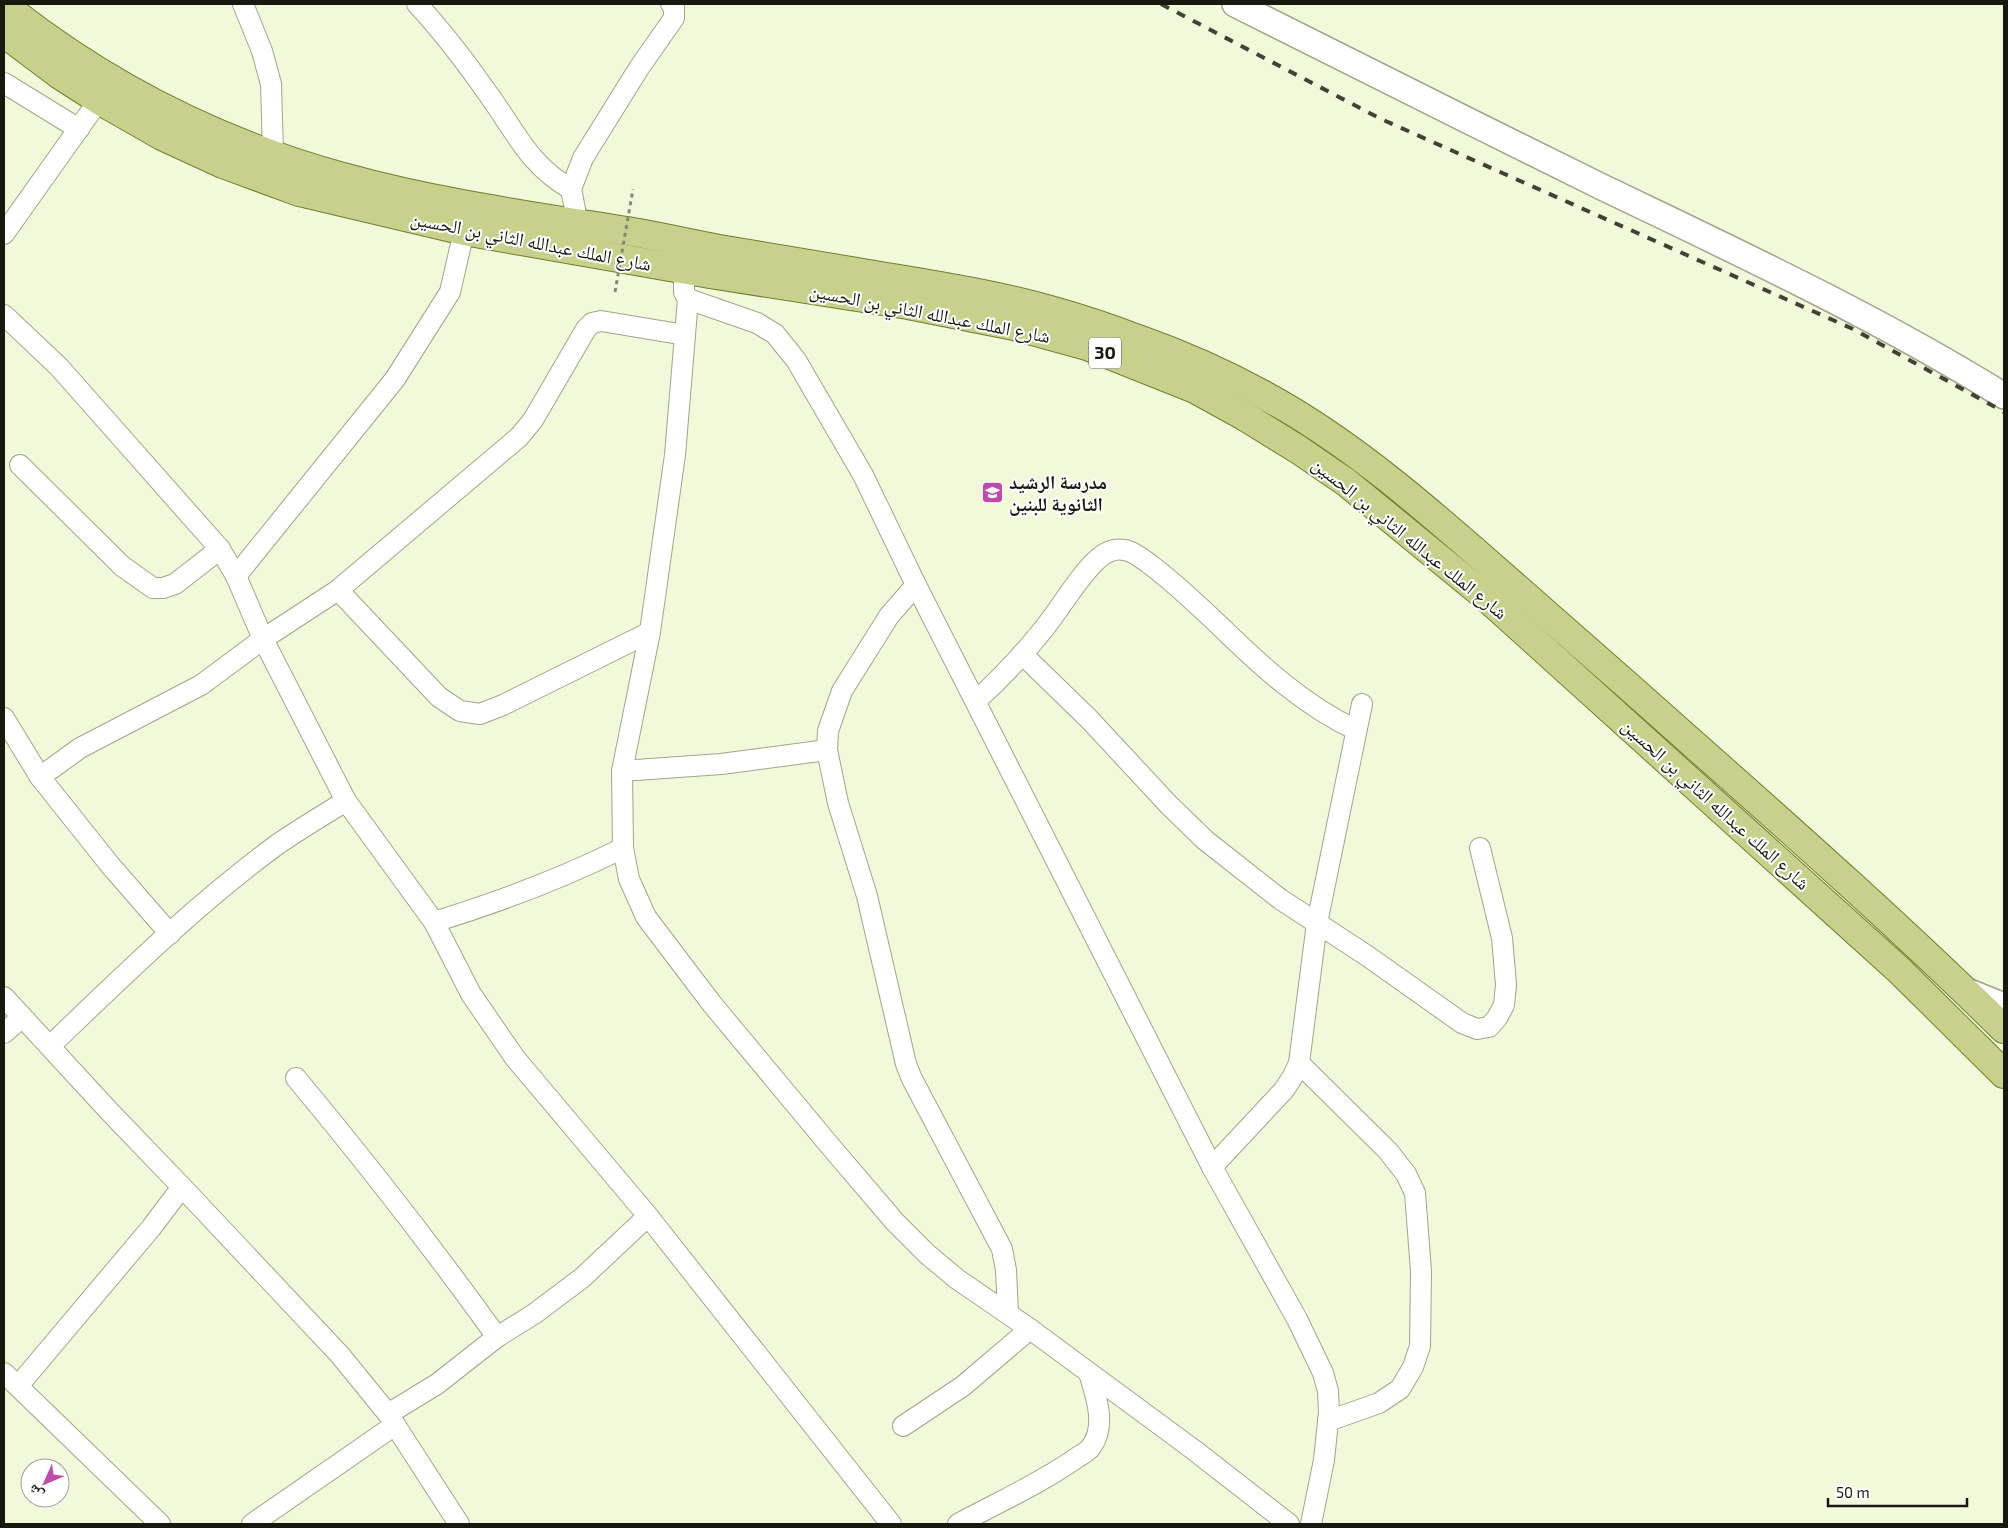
<svg xmlns="http://www.w3.org/2000/svg" width="2008" height="1528" font-family="'Exo 2','Noto Naskh Arabic',sans-serif">
<rect width="100%" height="100%" fill="#f2f9da"/>
<g fill="none" stroke-linecap="round" stroke-linejoin="round">
<defs>
<g id="minor">
<path d="M243 4 262 51 271 84 273 154"/>
<path d="M417 4C444 33 468 65 491 98 516 133 531 167 571 189"/>
<path d="M4 83 79 129"/>
<path d="M575 224V209L571 189 583 158 639 68 674 18V7L671 4"/>
<path d="M4 234 99 100"/>
<path d="M684 270V292L688 299 675 455 650 632 622 771 623 848 629 879 646 917 712 1004 831 1147 895 1222 927 1254 957 1279 1030 1329 1194 1450 1289 1524"/>
<path d="M688 299 757 323 775 334 796 360 863 475 916 585 1212 1167 1297 1319 1323 1373 1328 1391 1329 1412 1324 1460 1311 1524"/>
<path d="M4 315 59 367 220 549 236 576 263 639 346 801 434 922 471 994 515 1058 648 1216 891 1524"/>
<path d="M20 465 122 566 153 588H163L175 584 220 549"/>
<path d="M236 576 395 379 450 292 464 231"/>
<path d="M916 585 889 616 842 691 828 731 827 750 838 803 867 896 906 1064 912 1079 1002 1249 1006 1270 1008 1313"/>
<path d="M338 590 439 697 460 711 480 714 503 705 650 632"/>
<path d="M1022 654 1089 719 1168 804 1205 840 1280 899 1366 955 1462 1023 1477 1029 1489 1027 1497 1018 1504 1005 1506 985 1502 938 1480 848"/>
<path d="M976 701C1001 678 1025 653 1046 626 1062 606 1080 574 1099 558 1108 550 1120 547 1131 552 1140 556 1148 563 1156 569 1179 587 1200 607 1221 627 1262 667 1305 706 1356 730"/>
<path d="M4 718 40 777 110 865 170 934"/>
<path d="M622 771 721 764 827 750"/>
<path d="M40 777 80 748 201 685 263 639 338 590 519 437 533 420 586 329 592 323 601 321 685 335"/>
<path d="M434 922C499 902 563 878 623 848"/>
<path d="M4 997 109 1111 182 1187 340 1355 388 1414 459 1524"/>
<path d="M4 1033 22 1017"/>
<path d="M50 1046C123 976 196 904 278 844 300 829 323 815 346 801"/>
<path d="M1299 1063 1388 1151 1406 1174 1415 1193 1421 1271 1420 1346 1413 1367 1400 1389 1379 1403 1328 1421"/>
<path d="M296 1078C366 1162 433 1248 497 1337"/>
<path d="M1212 1167 1284 1090 1293 1076 1299 1063 1317 923 1362 704"/>
<path d="M4 1373 160 1524"/>
<path d="M18 1386 151 1228 182 1187"/>
<path d="M388 1414 437 1384 497 1337 534 1314 582 1278 648 1216"/>
<path d="M903 1426 963 1386 1030 1329"/>
<path d="M252 1524 395 1425"/>
<path d="M958 1524C997 1503 1039 1484 1075 1459 1080 1455 1088 1452 1091 1447 1107 1426 1096 1396 1089 1373"/>
</g>
<g id="tertiary">
<path d="M1235 4C1357 65 1478 126 1600 186 1737 252 1875 316 2004 396"/>
<path d="M1967 991 2004 1006"/>
</g>
<g id="primary">
<path d="M4 5C104 85 219 143 343 177 440 204 540 217 639 233 666 238 692 244 719 249 761 256 803 263 845 270 913 282 983 291 1050 310 1079 318 1109 328 1138 339 1189 357 1239 380 1285 407 1358 450 1423 506 1487 562 1534 603 1580 644 1627 685 1754 798 1883 910 2004 1029"/>
<path d="M4 33 60 75 99 100 162 136 223 164 299 192 464 231 710 274 908 305 1014 326 1087 346 1195 389 1244 416 1299 450 1347 483 1486 597 1899 970 2004 1074"/>
</g>
</defs>
<use href="#minor" stroke="#a0a689" stroke-width="22"/>
<use href="#tertiary" stroke="#a0a689" stroke-width="28"/>
<use href="#primary" stroke="#727d2e" stroke-width="30"/>
<use href="#minor" stroke="#fff" stroke-width="20"/>
<use href="#tertiary" stroke="#fff" stroke-width="25"/>
<use href="#primary" stroke="#c8d18c" stroke-width="28"/>
<path stroke="#404334" stroke-width="4" stroke-dasharray="9 9" stroke-linecap="butt" d="M1161 4 1381 119 1853 329 2004 412"/>
<path stroke="#858974" stroke-width="3" stroke-dasharray="4 4" stroke-linecap="butt" d="M615 292 633 189"/>
</g>
<defs>
<symbol id="school-square" viewBox="-11 -11 22 22"><rect x="-9" y="-9" width="18" height="18" rx="4" fill="#bf4ca6" stroke="#fff"/><path d="M0-5L7-2L0 1L-7-2ZM-4 1L0 2.5L4 1V4Q0 6-4 4Z" fill="#fff"/></symbol>
</defs>
<g fill-rule="evenodd">
<use href="#school-square" x="980" y="480" width="25" height="25"/>
</g>
<g text-anchor="middle" stroke-width="4" stroke-linejoin="round" paint-order="stroke">
<rect fill="#fff" stroke="#5d5e56" stroke-width="1" x="1089" y="337.5" width="32" height="31" rx="4"/>
<g font-size="18" font-weight="bold" fill="#17190e">
<text x="1105" y="359">30</text>
</g>
<g font-size="19" fill="#17190e" stroke="#fff">
<text transform="translate(531 241) rotate(11)" y="7">شارع الملك عبدالله الثاني بن الحسين</text>
<text transform="translate(930 313) rotate(11)" y="7">شارع الملك عبدالله الثاني بن الحسين</text>
<text transform="translate(1410 538) rotate(39)" y="7">شارع الملك عبدالله الثاني بن الحسين</text>
<text transform="translate(1716 804) rotate(42)" y="7">شارع الملك عبدالله الثاني بن الحسين</text>
</g>
<g font-size="19" font-weight="bold" fill="#17190e" stroke="#fff" text-anchor="start">
<text x="1009" y="489">مدرسة الرشيد<tspan x="1009" dy="22">الثانوية للبنين</tspan></text>
</g>
</g>
<rect width="2008" height="1528" fill="none" stroke="#17190e" stroke-width="10"/>
<g transform="translate(45 1483) rotate(225)"><circle r="24" fill="#ffffff" stroke="#a2a39f"/>
<path d="M0-4L9 19L0 12L-9 19Z" fill="#bf4ca6"/>
<text y="-8" font-size="14" font-weight="bold" text-anchor="middle" fill="#17190e">ش</text>
</g>
<path d="M1828 1498v8h139v-8" fill="none" stroke="#17190e" stroke-width="2.5"/>
<text x="1836" y="1498" font-size="15" fill="#17190e" stroke="#ffffff" stroke-width="4" paint-order="stroke">50 m</text>
</svg>
